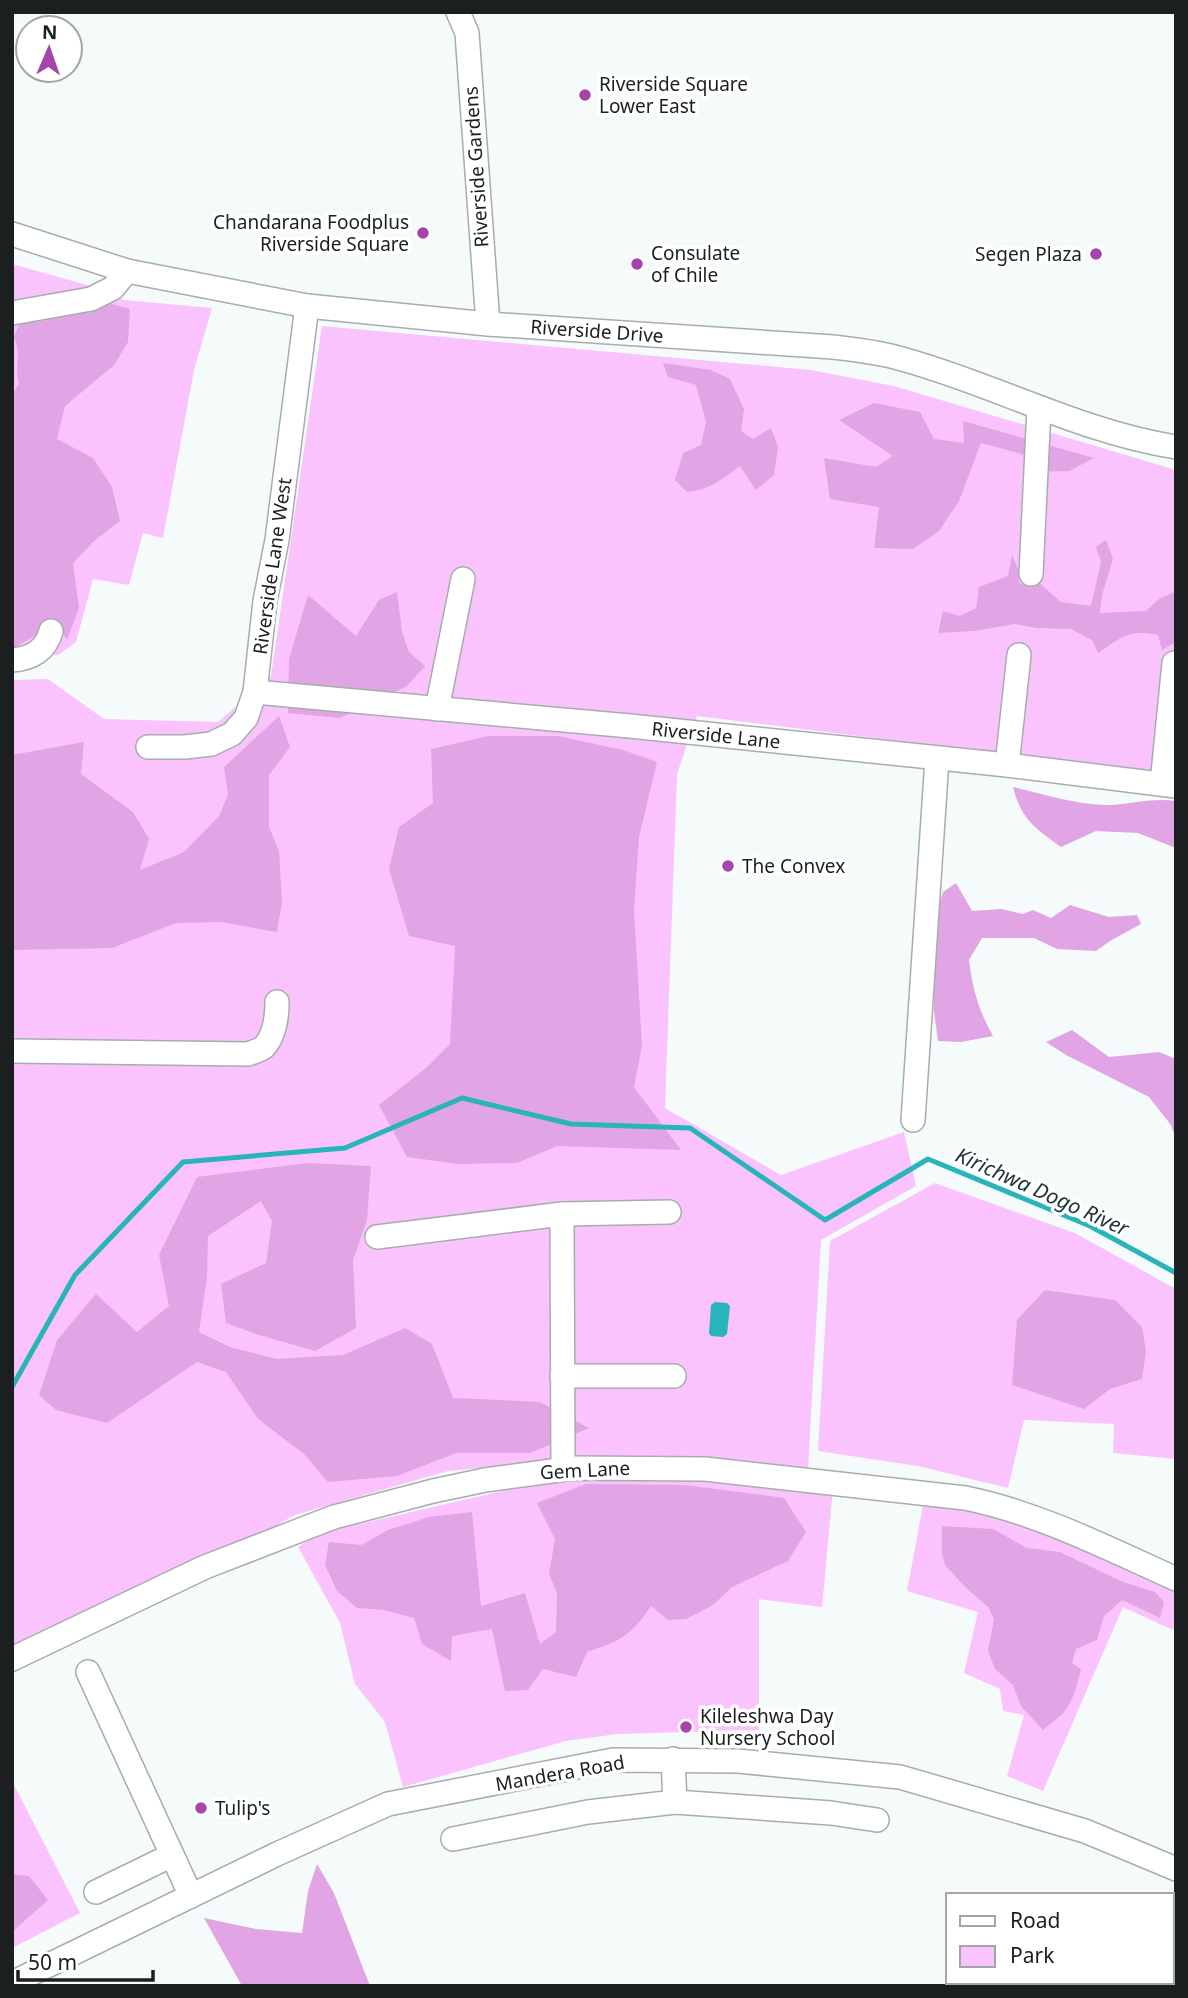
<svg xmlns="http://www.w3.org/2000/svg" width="1188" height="1998" font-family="'Noto Sans',sans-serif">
<rect width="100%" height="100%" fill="#f5fbfb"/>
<g fill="#fbc3fd">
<path d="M12 264 87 285 124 300 212 308 194 370 163 538 143 533 129 585 93 579 76 642 58 655 12 657Z"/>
<path d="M322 326 811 370 894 386 1176 470V780L939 746 697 716 677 774 665 1108 781 1175 904 1132 916 1186 821 1240 808 1469 614 1456 448 1471 295 1515 12 1674V680L48 679 104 719 218 722 271 676Z"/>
<path d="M935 1183 1075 1233 1176 1289V1459L1113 1453 1114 1424 1024 1420 1008 1488 918 1466 818 1451 830 1241Z"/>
<path d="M623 1473 833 1489 822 1607 759 1599V1730L618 1734 566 1741 403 1787 385 1722 355 1684 340 1623 298 1547 320 1533 563 1477Z"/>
<path d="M924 1500 999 1513 1176 1587V1623L1173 1630 1123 1607 1043 1791 1007 1776 1024 1715 1003 1711 1000 1689 964 1673 978 1612 907 1591Z"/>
<path d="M12 1781 80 1913 12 1948Z"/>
</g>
<g fill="#e1a4e4">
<path d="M72 293 130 309 128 342 114 365 65 406 57 439 93 458 112 487 120 521 94 541 73 563 79 608 67 640 54 620 38 634 12 649V572L16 571 12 569V395L19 384C14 365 22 355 14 337L20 322C54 321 55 322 72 293Z"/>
<path d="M663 363 711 370 730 379 744 409 741 431 753 439 771 428 778 447 774 475 756 490 740 466C723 479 709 490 687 492L675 480 683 453 701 445 706 422 696 385 668 377Z"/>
<path d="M874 403 920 412 934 439 964 443 963 421 1094 458 1069 471 1027 472 1025 455 981 443 959 501 939 531 913 549 874 548 879 507 830 499 824 458 876 467 893 456 839 420Z"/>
<path d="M1106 540 1113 559 1102 595 1100 613 1146 611 1159 599 1176 591V642L1162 650 1158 635C1129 629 1122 637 1098 653L1092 640 1071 629 1037 628 1015 624 974 631 938 633 943 611 960 616 976 608 979 587 1008 576 1012 555 1018 569 1019 583 1031 588 1037 581 1061 602 1091 606 1101 562 1096 547Z"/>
<path d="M397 592 402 632 409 652 425 666 407 686 340 718 288 713 289 659 308 595 356 636 379 600Z"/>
<path d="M279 716 290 747 269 775V827L279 851 282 902 277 932 221 922 176 923 112 948 12 950V755L84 742 81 774 133 812 149 839 140 870 184 852 219 816 228 795 224 767Z"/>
<path d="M488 736H558L623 750 657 762 639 837 634 910 642 1046 634 1087 681 1150 557 1146 517 1163 458 1164 407 1157 379 1105 426 1068 450 1044 455 946 409 936 389 869 399 827 433 803 431 749Z"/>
<path d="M1013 787C1043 794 1075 804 1105 805 1129 805 1151 797 1176 801V848L1138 833 1096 831 1061 847C1035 828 1021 819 1013 787Z"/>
<path d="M956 883 972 911 1001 909 1023 914 1033 910 1051 918 1070 905 1109 917 1137 915 1141 924 1110 941 1096 951 1057 949 1034 938H982L969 960C973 990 978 1009 993 1036L961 1042 938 1041 934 1012 931 930 943 892Z"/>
<path d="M1072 1030 1109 1057 1159 1052 1176 1059V1139L1171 1125 1149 1097 1066 1055 1046 1042Z"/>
<path d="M308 1163 371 1166 367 1220 353 1260 356 1328 315 1351 256 1334 226 1323 221 1284 266 1263 272 1221 261 1201 208 1236 207 1277 199 1332 230 1347 276 1359 343 1355 405 1328 432 1344 453 1398 540 1402 589 1428 530 1453H456L397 1476 328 1482 304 1454 258 1419 226 1372 197 1362 107 1423 56 1410 39 1395 57 1340 96 1294 137 1332 169 1306 159 1255 197 1177Z"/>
<path d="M1045 1290 1115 1300 1142 1327 1146 1351 1142 1379 1110 1389 1084 1409 1012 1385 1017 1320Z"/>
<path d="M586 1484 685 1485 784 1498 806 1532 788 1561 732 1587 713 1605 686 1619 668 1620 651 1606C631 1636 620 1641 587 1652L576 1677 543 1669 528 1690 505 1691 492 1629 452 1636 451 1661 422 1644 414 1618 384 1610 357 1608 337 1591 325 1565 329 1542 361 1545 388 1530 429 1517 472 1512 481 1606 525 1593 540 1644 556 1632 557 1593 549 1574 555 1539 537 1503Z"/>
<path d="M942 1526 993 1529 1027 1548 1060 1552 1123 1582 1155 1592 1164 1602 1160 1618 1122 1600 1104 1616 1097 1640 1076 1649 1072 1663 1081 1669C1077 1684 1074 1700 1064 1712 1059 1718 1050 1723 1043 1730L1021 1706 1013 1685 995 1669 988 1651 994 1619 988 1607 964 1586 945 1565 942 1553Z"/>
<path d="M317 1864 334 1893 370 1986H242L204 1918 256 1929 302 1933 308 1891Z"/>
<path d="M12 1874 29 1876 48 1900 12 1932Z"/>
</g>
<path fill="#28b4b8" d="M715 1302 727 1303 730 1306 727 1334 723 1337 711 1336 709 1333 711 1305Z"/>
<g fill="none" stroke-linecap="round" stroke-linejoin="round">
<path stroke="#28b4b8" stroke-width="5" d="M12 1387 75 1275 183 1162 345 1148 462 1098 571 1124 690 1128 825 1220 928 1159 1090 1226 1176 1273"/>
<defs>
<g id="minor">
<path d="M458 12 467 33 488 324"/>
<path d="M12 234 127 271 307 306 488 324 833 347C857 350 879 352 902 359 994 384 1080 432 1176 447"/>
<path d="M12 313 91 299 113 288 127 271"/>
<path d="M1031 574 1039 408"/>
<path d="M12 660C32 659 46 650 51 631"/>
<path d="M255 692 630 726 1007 765 1176 786"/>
<path d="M437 709 463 579"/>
<path d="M148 747H185L211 744 232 734 246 718 255 692 265 601 277 540 307 306"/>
<path d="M1007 765 1019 655"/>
<path d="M1162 784 1174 663"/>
<path d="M12 1051 248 1054C253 1052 261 1050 264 1047 275 1035 277 1016 277 1002"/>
<path d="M913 1120 937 759"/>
<path d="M562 1214 669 1212"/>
<path d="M377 1237 562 1214 563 1469"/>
<path d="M562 1376H674"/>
<path d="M12 1659 205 1567 334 1517 433 1491 485 1480 574 1468 705 1469 965 1498C1039 1513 1107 1548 1176 1579"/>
<path d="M88 1672 191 1896"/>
<path d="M673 1759 675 1802 831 1813 877 1820"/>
<path d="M453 1839 588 1812 675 1802"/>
<path d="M96 1892 172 1855"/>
<path d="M12 1983 277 1854 388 1804 613 1760 738 1761 900 1777 1085 1831 1176 1869"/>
</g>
</defs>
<use href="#minor" stroke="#a7adad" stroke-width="26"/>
<use href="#minor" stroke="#fff" stroke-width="23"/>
</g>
<g fill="#a545ac" stroke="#fff" stroke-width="2.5">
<circle cx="585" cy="95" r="7"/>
<circle cx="423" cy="233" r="7"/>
<circle cx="1096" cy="254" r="7"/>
<circle cx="637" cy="264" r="7"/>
<circle cx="728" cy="866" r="7"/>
<circle cx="686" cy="1727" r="7"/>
<circle cx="201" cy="1808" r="7"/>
</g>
<g text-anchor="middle" stroke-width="7" stroke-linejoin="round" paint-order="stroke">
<g font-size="19" fill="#1c1f1f" stroke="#fff" text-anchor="start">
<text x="599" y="91">Riverside Square<tspan x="599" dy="22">Lower East</tspan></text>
<text x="409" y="229" text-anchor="end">Chandarana Foodplus<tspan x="409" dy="22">Riverside Square</tspan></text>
<text x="651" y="260">Consulate<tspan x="651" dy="22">of Chile</tspan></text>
<text x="1082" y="261" text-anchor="end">Segen Plaza</text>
<text x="742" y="873">The Convex</text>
<text x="700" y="1723">Kileleshwa Day<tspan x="700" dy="22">Nursery School</tspan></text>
<text x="215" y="1815">Tulip's</text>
</g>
<g font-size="19" fill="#1c1f1f" stroke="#fff">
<text transform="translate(476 167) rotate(-94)" y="7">Riverside Gardens</text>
<text transform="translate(597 331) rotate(4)" y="7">Riverside Drive</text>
<text transform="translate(272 566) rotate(-82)" y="7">Riverside Lane West</text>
<text transform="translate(716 735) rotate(6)" y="7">Riverside Lane</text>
<text transform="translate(585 1470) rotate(-3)" y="7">Gem Lane</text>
<text transform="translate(560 1773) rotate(-10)" y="7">Mandera Road</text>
</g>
<g font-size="21" font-style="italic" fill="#1e3435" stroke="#fff">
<text transform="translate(1042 1192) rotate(24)" y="7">Kirichwa Dogo River</text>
</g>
</g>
<rect width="1188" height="1998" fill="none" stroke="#1c1f1f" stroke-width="28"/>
<rect x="946" y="1893" width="228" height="91" fill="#ffffff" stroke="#a4a5a5" stroke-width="2"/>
<rect x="960" y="1916" width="35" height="10" fill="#ffffff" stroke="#a4a5a5" stroke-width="2"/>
<text x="1010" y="1928" font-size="21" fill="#1c1f1f">Road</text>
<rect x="960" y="1946" width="35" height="21" fill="#fbc3fd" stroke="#a4a5a5" stroke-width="2"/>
<text x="1010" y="1963" font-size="21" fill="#1c1f1f">Park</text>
<g transform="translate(49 49) rotate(2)"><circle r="33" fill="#ffffff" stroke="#a4a5a5" stroke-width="2"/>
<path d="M0-5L12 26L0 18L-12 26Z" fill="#a545ac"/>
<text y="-10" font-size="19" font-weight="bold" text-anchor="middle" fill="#1c1f1f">N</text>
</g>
<path d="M18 1970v10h135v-10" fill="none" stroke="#1c1f1f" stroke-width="3.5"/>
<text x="28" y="1970" font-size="21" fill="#1c1f1f" stroke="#ffffff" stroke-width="5" paint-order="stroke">50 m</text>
</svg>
